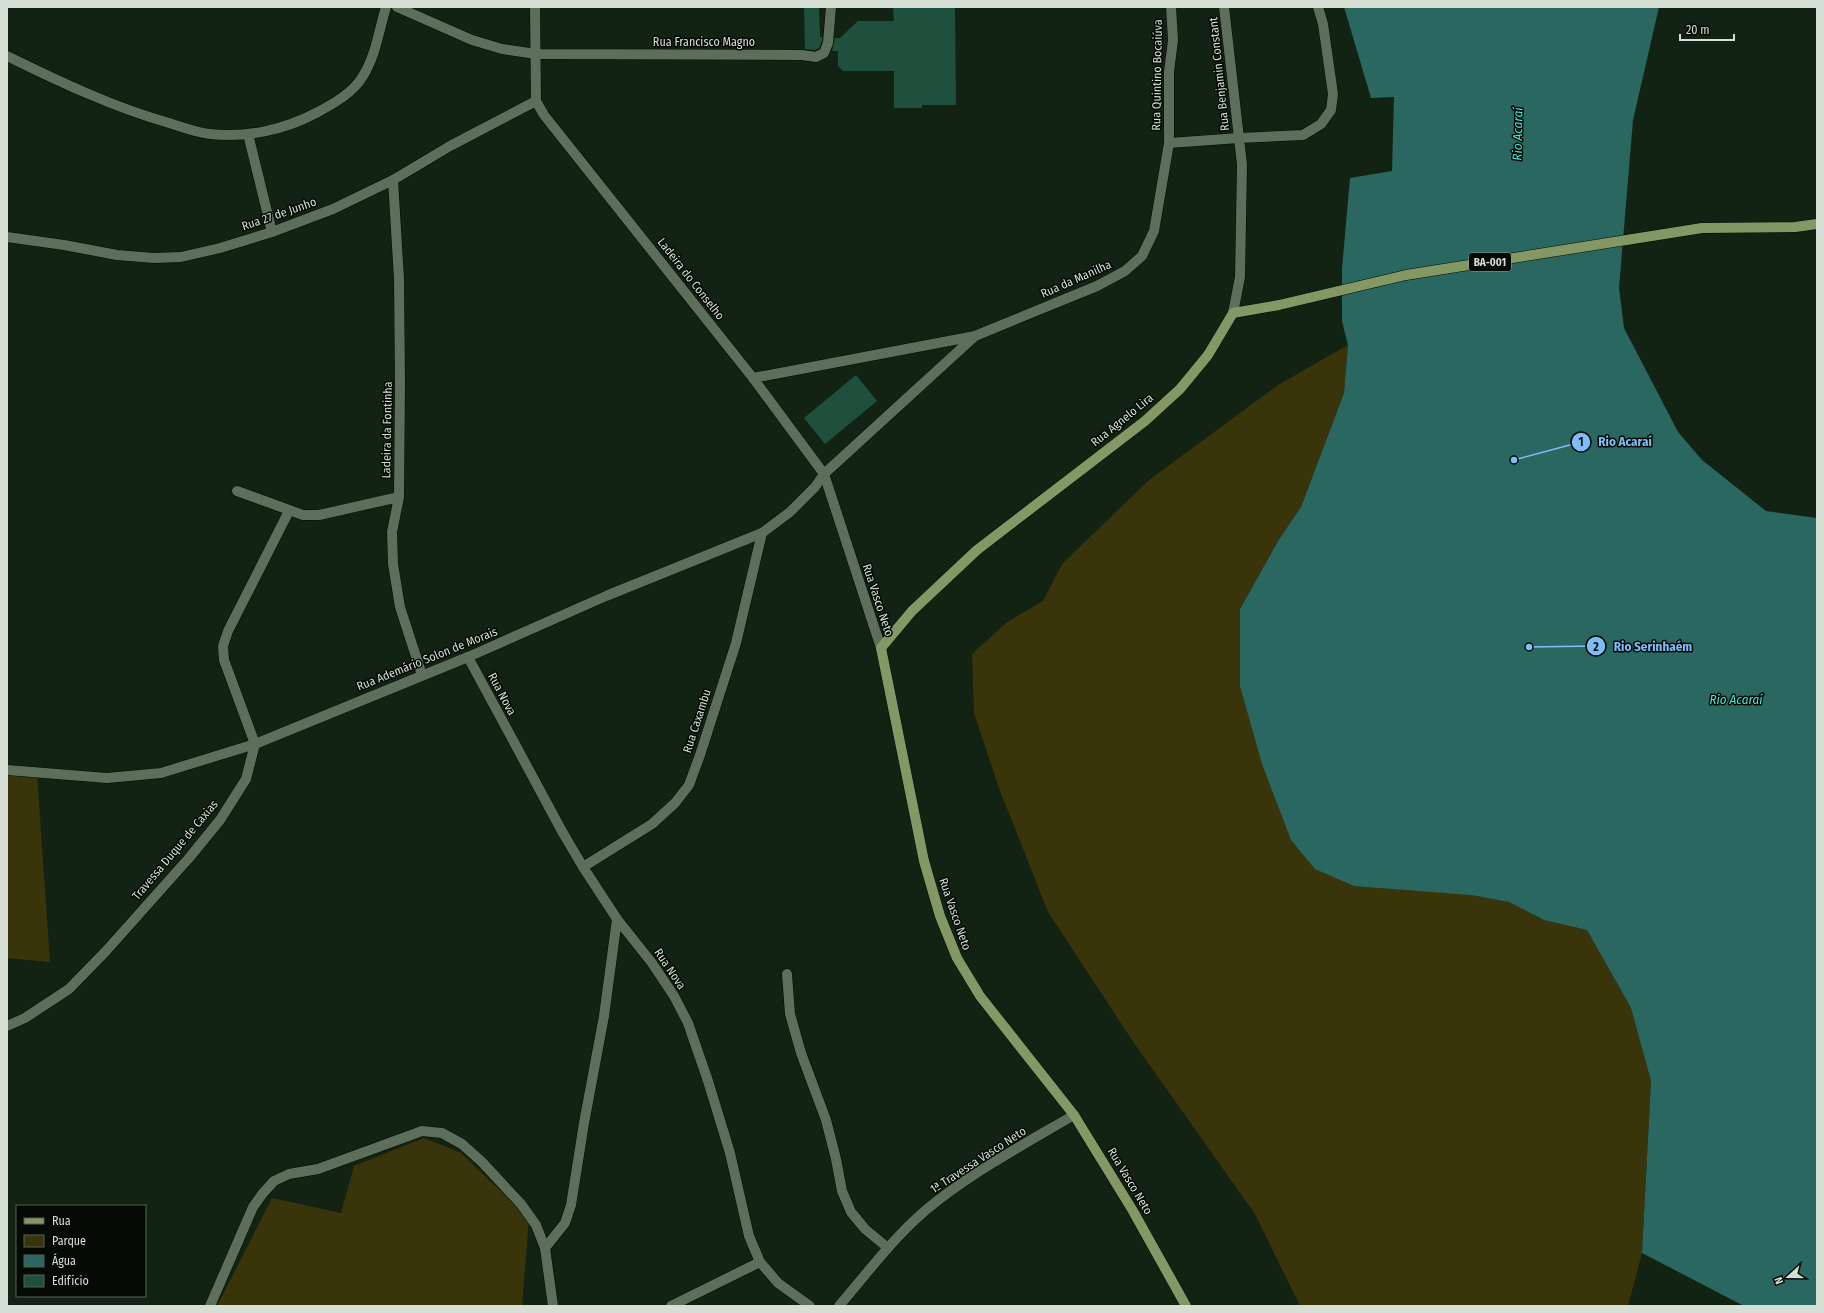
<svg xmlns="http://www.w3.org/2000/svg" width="1824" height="1313" font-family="'Fira Sans Condensed',sans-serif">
<rect width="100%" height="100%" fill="#132313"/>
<g fill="#3a340a">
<path d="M1348 345 1344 393 1301 507 1278 541 1240 609 1471 895 1509 902 1544 920 1587 930 1631 1008 1651 1081 1642 1253 1628 1306H1300L1255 1214 1134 1043 1048 912 999 788 974 713 972 654 1006 623 1043 601 1062 564 1149 480 1278 385Z"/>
<path d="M7 771 37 774 50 962 7 958Z"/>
<path d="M424 1138 461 1153 529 1218 522 1306H217L272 1198 341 1213 354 1166Z"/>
</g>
<path fill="#2a6760" d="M1344 7H1659L1633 120 1619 288 1624 328 1678 432 1702 460 1766 511 1817 518V1306H1744L1642 1253 1651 1081 1631 1008 1587 930 1544 920 1509 902 1471 895 1354 886 1315 869 1291 840 1262 764 1240 686V609L1278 541 1301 507 1344 393 1348 345 1342 321V269L1350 178 1392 171 1394 97 1371 98Z"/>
<g fill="#1e503d">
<path d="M804 7H819L820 37H822V41L819 48 815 50 805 49Z"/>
<path d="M893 7H955L956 105H922V108H894V71H843L838 66V51H832L835 38H840L858 21H894Z"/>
<path d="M856 375 877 401 825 444 804 418Z"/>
</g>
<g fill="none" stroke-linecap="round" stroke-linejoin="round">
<defs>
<g id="minor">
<path d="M397 7 472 40 502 49 536 54 802 55 816 57 824 53 828 43 831 7"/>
<path d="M535 7 536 101 544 115 753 378 824 474 881 648"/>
<path d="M7 56C60 82 113 107 169 123 182 127 197 133 210 134 246 138 284 130 316 113 333 104 353 93 363 76 376 55 379 30 386 7"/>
<path d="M248 134 272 232"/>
<path d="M1169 143 1239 138 1224 7"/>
<path d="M393 180 399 279 400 383 399 497 392 532 393 564 400 607 422 675"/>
<path d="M7 237 64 245 117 255 154 258 181 257 220 248 272 232 333 209 393 180 450 146 536 101"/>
<path d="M753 378 975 336"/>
<path d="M237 491 303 515H319L399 497"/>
<path d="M468 657 563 833 583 867 617 919 652 963 674 996 688 1023 708 1081 730 1153 749 1236 760 1262 778 1283 810 1306"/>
<path d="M7 770 107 778 161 773 255 744 468 657 606 596 762 533 790 512 815 487 824 474 975 336 1097 286 1125 271 1142 256 1154 231 1169 143V72L1173 40 1171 7"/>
<path d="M583 867 652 824 675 803 689 785 700 755 736 643 762 533"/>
<path d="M787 974 790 1014 801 1053 826 1120 836 1159 842 1191 851 1212 865 1229 888 1248"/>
<path d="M7 1026 25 1018 69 989 106 951 189 858 220 820 246 779 255 744 224 660 223 646 228 631 289 511"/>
<path d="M545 1248 565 1223 571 1205 584 1123 604 1016 617 919"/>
<path d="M210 1306 253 1207 263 1193 274 1181 289 1174 318 1169 422 1131 442 1133 462 1144 482 1162 521 1204 536 1225 545 1248 553 1306"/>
<path d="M671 1306 760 1262"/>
<path d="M839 1306C870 1270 899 1230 937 1201 980 1168 1028 1142 1074 1115"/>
</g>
<path id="tertiary" d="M1233 313 1240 277 1242 165 1239 138 1303 135 1321 124 1331 110 1333 94 1323 24 1318 7"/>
<path id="primary" d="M1186 1306 1133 1211 1074 1115 980 996 957 958 940 916 924 861 881 648 912 611 977 550 1145 421 1180 389 1208 355 1233 313 1279 305 1406 275 1702 228 1795 227 1817 224"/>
</defs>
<use href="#minor" stroke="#010c01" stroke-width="11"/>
<use href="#tertiary" stroke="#010c01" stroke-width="11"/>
<use href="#primary" stroke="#010c01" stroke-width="11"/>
<use href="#minor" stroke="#5d6f5b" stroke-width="10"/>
<use href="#tertiary" stroke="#5d6f5b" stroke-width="10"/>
<use href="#primary" stroke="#849865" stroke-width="10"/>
</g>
<g text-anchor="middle" stroke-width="3" stroke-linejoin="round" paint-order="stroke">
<rect fill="#050a05" stroke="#979f96" stroke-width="1" x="1469" y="253" width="42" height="18" rx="3"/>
<g font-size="11" font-weight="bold" fill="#d5dfd4">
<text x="1490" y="266">BA-001</text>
</g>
<g font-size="12" fill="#d5dfd4" stroke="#050a05">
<text x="704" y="46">Rua Francisco Magno</text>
<text transform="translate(1219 74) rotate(-96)" y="4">Rua Benjamin Constant</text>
<text transform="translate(1157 75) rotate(-89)" y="4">Rua Quintino Bocaiúva</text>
<text transform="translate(279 214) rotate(-19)" y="4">Rua 27 de Junho</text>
<text transform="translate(691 279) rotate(52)" y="4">Ladeira do Conselho</text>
<text transform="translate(1076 279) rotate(-24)" y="4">Rua da Manilha</text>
<text transform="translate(1122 420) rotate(-39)" y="4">Rua Agnelo Lira</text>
<text transform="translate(387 430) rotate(-89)" y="4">Ladeira da Fontinha</text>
<text transform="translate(878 600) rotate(72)" y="4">Rua Vasco Neto</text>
<text transform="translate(427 659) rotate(-22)" y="4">Rua Ademário Solon de Morais</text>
<text transform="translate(502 694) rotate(62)" y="4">Rua Nova</text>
<text transform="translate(697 721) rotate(-72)" y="4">Rua Caxambu</text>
<text transform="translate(175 850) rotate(-50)" y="4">Travessa Duque de Caxias</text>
<text transform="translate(955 914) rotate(71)" y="4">Rua Vasco Neto</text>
<text transform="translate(670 969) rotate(56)" y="4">Rua Nova</text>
<text transform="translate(978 1160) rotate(-33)" y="4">1ª Travessa Vasco Neto</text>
<text transform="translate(1130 1181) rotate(59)" y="4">Rua Vasco Neto</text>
</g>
<g font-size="13" font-style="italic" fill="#41ecdc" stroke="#050a05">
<text transform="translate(1517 134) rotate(-89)" y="5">Rio Acaraí</text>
<text x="1736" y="704">Rio Acaraí</text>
</g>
</g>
<path fill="none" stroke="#7fbdfa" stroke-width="1.5" d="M1514 460L1581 442M1529 647L1596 646"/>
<g fill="#7fbdfa" stroke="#050a05" stroke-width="1.5">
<circle cx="1514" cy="460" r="4"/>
<circle cx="1529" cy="647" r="4"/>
<circle cx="1581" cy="442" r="10"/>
<circle cx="1596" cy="646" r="10"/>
</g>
<g font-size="12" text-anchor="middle" font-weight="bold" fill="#111">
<text x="1581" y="446">1</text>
<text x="1596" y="651">2</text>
</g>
<g font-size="13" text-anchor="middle" font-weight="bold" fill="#7fbdfa" stroke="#050a05" stroke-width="3" stroke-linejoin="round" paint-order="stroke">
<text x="1625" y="446">Rio Acaraí</text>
<text x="1653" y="651">Rio Serinhaém</text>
</g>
<rect width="1824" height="1313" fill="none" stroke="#d5dfd4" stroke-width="16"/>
<rect x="16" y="1205" width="130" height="92" fill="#050a05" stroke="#585f58"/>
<rect x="24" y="1218" width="20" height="6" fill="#849865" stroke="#585f58"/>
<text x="52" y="1225" font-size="12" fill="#d5dfd4">Rua</text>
<rect x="24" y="1235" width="20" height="12" fill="#3a340a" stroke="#585f58"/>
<text x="52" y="1245" font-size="12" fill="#d5dfd4">Parque</text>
<rect x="24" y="1255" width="20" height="12" fill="#2a6760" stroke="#585f58"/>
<text x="52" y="1265" font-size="12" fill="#d5dfd4">Água</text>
<rect x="24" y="1275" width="20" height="12" fill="#1e503d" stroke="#585f58"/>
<text x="52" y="1285" font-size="12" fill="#d5dfd4">Edifício</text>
<g transform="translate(1788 1277) rotate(249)" stroke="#050a05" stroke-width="3" paint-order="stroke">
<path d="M0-3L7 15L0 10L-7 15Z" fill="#d5dfd4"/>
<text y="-6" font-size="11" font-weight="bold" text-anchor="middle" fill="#d5dfd4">N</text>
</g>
<path d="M1680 34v6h54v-6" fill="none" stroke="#d5dfd4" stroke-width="2"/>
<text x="1686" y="34" font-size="12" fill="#d5dfd4" stroke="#050a05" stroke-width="3" paint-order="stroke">20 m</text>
</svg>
